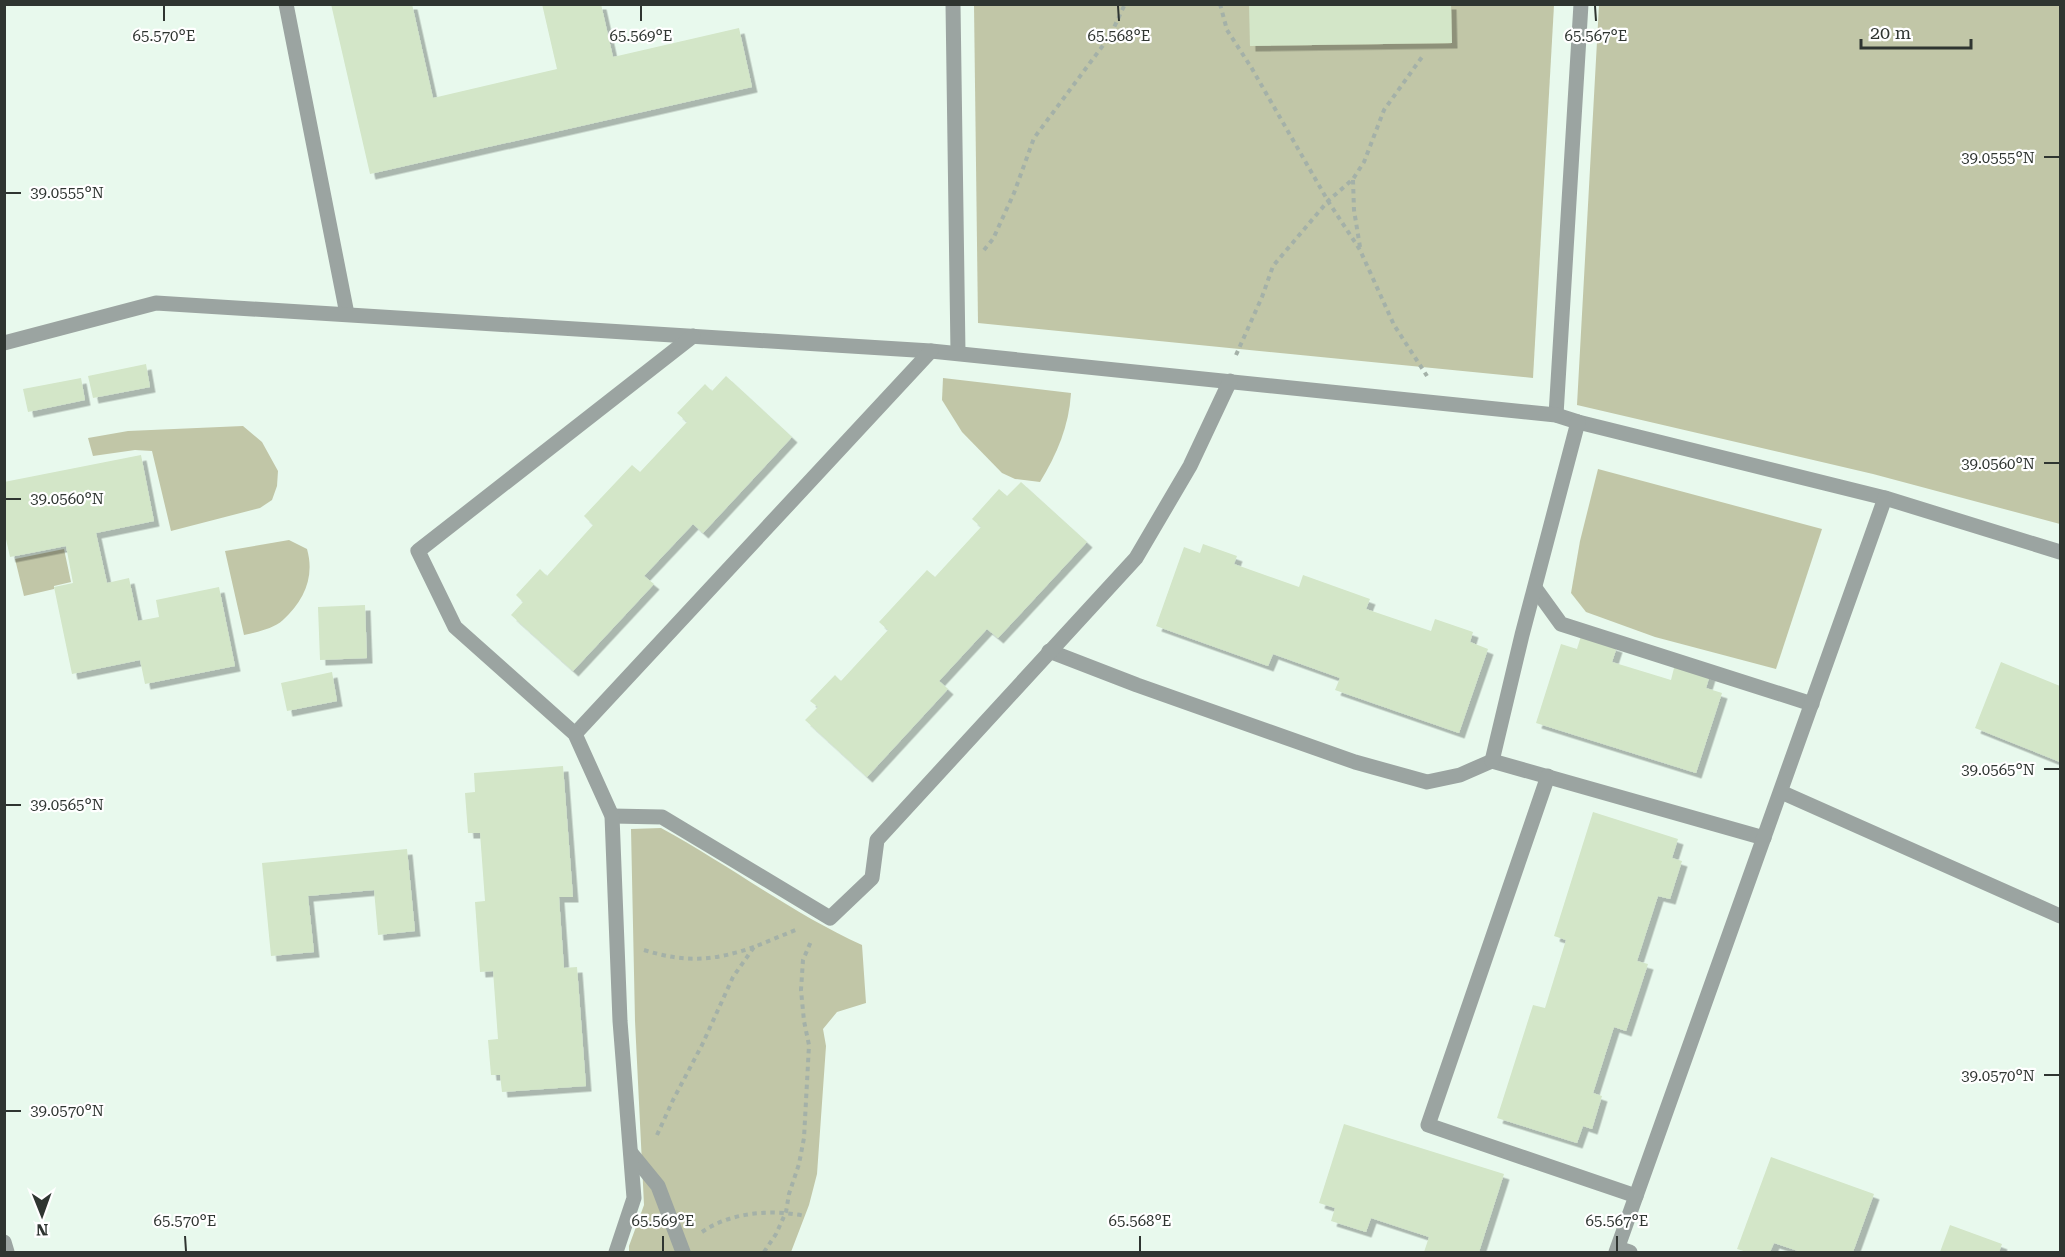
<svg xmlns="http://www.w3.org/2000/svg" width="2065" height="1257" font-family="'Roboto Serif',serif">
<defs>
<filter id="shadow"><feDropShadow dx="5.5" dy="5.5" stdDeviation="0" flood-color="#0004"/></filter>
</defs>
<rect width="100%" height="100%" fill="#e8f9ed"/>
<g fill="#c1c6a7">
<path d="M974 5H1554L1533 378 978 323Z"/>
<path d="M1599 5H2060V524L1873 474 1577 405Z"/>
<path d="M943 378 1071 393C1069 426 1057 454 1040 482L1015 479 1002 473 962 432 942 400Z"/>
<path d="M243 426 262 442 278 471 277 486 272 500 260 508 171 531 152 451 135 450 93 456 88 438 128 431Z"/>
<path d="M1598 469 1822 529 1776 669 1655 637 1586 612 1571 593 1580 541Z"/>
<path d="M289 540 307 549C315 577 304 601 283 620 273 629 257 632 244 635L225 551Z"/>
<path d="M64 549 71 582 54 586V589L24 596 15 559Z"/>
<path d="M661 828C729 865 792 913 862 945L866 1003 837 1012 823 1029 826 1046 817 1174 809 1205 791 1252H629V1246L644 1205 635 1021 631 829Z"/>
</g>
<g fill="#d3e6c8" filter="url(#shadow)">
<path d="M331 4H412L433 98 557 69 542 4H601L613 57 739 28 752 87 370 174Z"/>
<path d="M1249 4H1451L1452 43 1250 46Z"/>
<path d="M146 364 150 387 93 398 88 376Z"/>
<path d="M726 376 792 437 703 533 693 524 644 576 654 584 573 671 511 615 523 602 516 595 540 569 547 576 593 525 584 516 632 465 640 472 687 422 677 413 705 384 712 391Z"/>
<path d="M81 378 85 400 28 412 23 389Z"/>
<path d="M141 455 154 521 96 533 107 583 129 578 138 621 159 617 156 600 219 587 235 666 145 684 140 660 72 674 54 587 73 583 66 546 10 557 4 530V482Z"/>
<path d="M1021 482 1087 542 998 638 987 629 939 681 948 689 867 777 805 720 818 707 810 701 835 675 841 681 888 630 879 622 927 570 935 577 981 527 972 519 999 489 1007 496Z"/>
<path d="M1203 544 1237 556 1234 564 1299 587 1303 575 1370 599 1366 609 1431 631 1435 619 1473 632 1470 642 1488 649 1459 733 1335 690 1340 678 1273 654 1268 666 1156 626 1184 547 1200 553Z"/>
<path d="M365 605 367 658 320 660 318 607Z"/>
<path d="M1581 636 1617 647 1612 662 1671 680 1675 664 1710 675 1706 688 1722 693 1696 773 1536 723 1561 644 1577 649Z"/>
<path d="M2001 662 2060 686V762L1975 728Z"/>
<path d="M332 672 337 701 287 711 281 683Z"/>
<path d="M563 766 573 897H559L564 968 577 967 586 1086 502 1092 500 1075H491L488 1040 498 1039 493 971 480 972 475 902 485 901 480 833H468L465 793 475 792 474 773Z"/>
<path d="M1593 812 1678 839 1672 858 1682 861 1670 899 1658 896 1637 961 1648 964 1626 1031 1614 1027 1593 1093 1602 1096 1592 1129 1583 1126 1577 1143 1497 1118 1533 1005 1545 1008 1566 940 1554 936Z"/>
<path d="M407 849 415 931 378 935 374 890 308 896 314 952 271 956 262 863Z"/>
<path d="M1344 1124 1504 1174 1479 1252 1463 1251 1462 1252H1424L1429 1237 1371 1218 1366 1232 1331 1221 1335 1208 1319 1203Z"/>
<path d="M1771 1157 1874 1194 1853 1252H1801L1774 1243 1770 1252H1747L1737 1249Z"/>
<path d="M1950 1225 2002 1244 1999 1252H1940Z"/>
</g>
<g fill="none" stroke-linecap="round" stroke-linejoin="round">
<g stroke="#a4b1a8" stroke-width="4" stroke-dasharray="4.5 4.5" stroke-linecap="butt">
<path d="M1220 4 1227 30 1251 67 1328 201 1360 250 1394 325 1427 376"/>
<path d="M1353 180 1354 210 1360 247"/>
<path d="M984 250 993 239 1014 193 1034 138 1110 36 1125 4"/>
<path d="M1236 355 1262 297 1273 266 1328 201 1353 179 1364 162 1384 110 1422 57"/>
<path d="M644 950C686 963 713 961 754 947"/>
<path d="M657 1135 673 1100 702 1045 733 977 754 947 798 929"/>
<path d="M702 1232C731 1212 771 1209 805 1216"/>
<path d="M764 1252 776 1234 786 1212 789 1194 799 1164 804 1138 809 1045 804 1021 801 990 803 960 812 939"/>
</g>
<g stroke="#9ba4a1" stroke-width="15">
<path d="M286 4 347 314"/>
<path d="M953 4 958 353"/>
<path d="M1556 415 1581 4"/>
<path d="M1781 792 2060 916"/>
<path d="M1618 1248 1630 1252"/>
</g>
<g stroke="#9ba4a1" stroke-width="15">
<path d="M4 343 156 303 931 351 1556 415 1578 422 1885 498 2060 552"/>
<path d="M1535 588 1561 624 1812 704"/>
<path d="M1049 651 1137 685 1355 762 1427 782 1460 775 1492 761 1764 838"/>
<path d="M575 734 931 351"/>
<path d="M1492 761 1522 635 1578 422"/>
<path d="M1548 776 1428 1125 1636 1196"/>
<path d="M612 816 662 817 830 918 872 878 877 840 1136 558 1190 466 1230 381"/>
<path d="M631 1153 658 1186 683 1252"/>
<path d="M4 1242 7 1252"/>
<path d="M616 1252 634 1198 620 1021 612 816 575 734 455 627 418 551 693 336"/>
<path d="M1616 1252 1885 498"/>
</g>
</g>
<path fill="none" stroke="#2f3531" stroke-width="2" d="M164 6V21M641 6V21M1118 6 1119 21M1595 6 1596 21M2044 157H2059M6 193H21M2044 463H2059M6 499H21M2044 769H2059M6 805H21M2044 1075H2059M6 1111H21M185 1236 186 1251M663 1236V1251M1140 1236V1251M1617 1236V1251"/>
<g font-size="15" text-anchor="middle" fill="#2f3531" stroke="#fff" stroke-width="4.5" stroke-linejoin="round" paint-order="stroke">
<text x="164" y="41">65.570°E</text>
<text x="641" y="41">65.569°E</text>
<text x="1119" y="41">65.568°E</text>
<text x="1596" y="41">65.567°E</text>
<text x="1998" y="163">39.0555°N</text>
<text x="67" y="198">39.0555°N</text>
<text x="1998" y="469">39.0560°N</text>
<text x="67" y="504">39.0560°N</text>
<text x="1998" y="775">39.0565°N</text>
<text x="67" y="810">39.0565°N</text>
<text x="1998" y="1081">39.0570°N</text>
<text x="67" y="1116">39.0570°N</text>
<text x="185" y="1226">65.570°E</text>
<text x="663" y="1226">65.569°E</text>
<text x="1140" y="1226">65.568°E</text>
<text x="1617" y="1226">65.567°E</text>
</g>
<rect width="2065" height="1257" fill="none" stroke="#2f3531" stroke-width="12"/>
<g transform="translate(42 1215) rotate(179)" stroke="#ffffff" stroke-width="4.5" paint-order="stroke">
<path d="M0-4.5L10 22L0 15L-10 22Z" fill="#2f3531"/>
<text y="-9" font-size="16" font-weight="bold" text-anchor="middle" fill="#2f3531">N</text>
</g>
<path d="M1861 39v9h110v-9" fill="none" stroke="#2f3531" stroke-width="3"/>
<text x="1870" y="39" font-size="18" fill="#2f3531" stroke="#ffffff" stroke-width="4.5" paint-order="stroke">20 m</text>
</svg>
